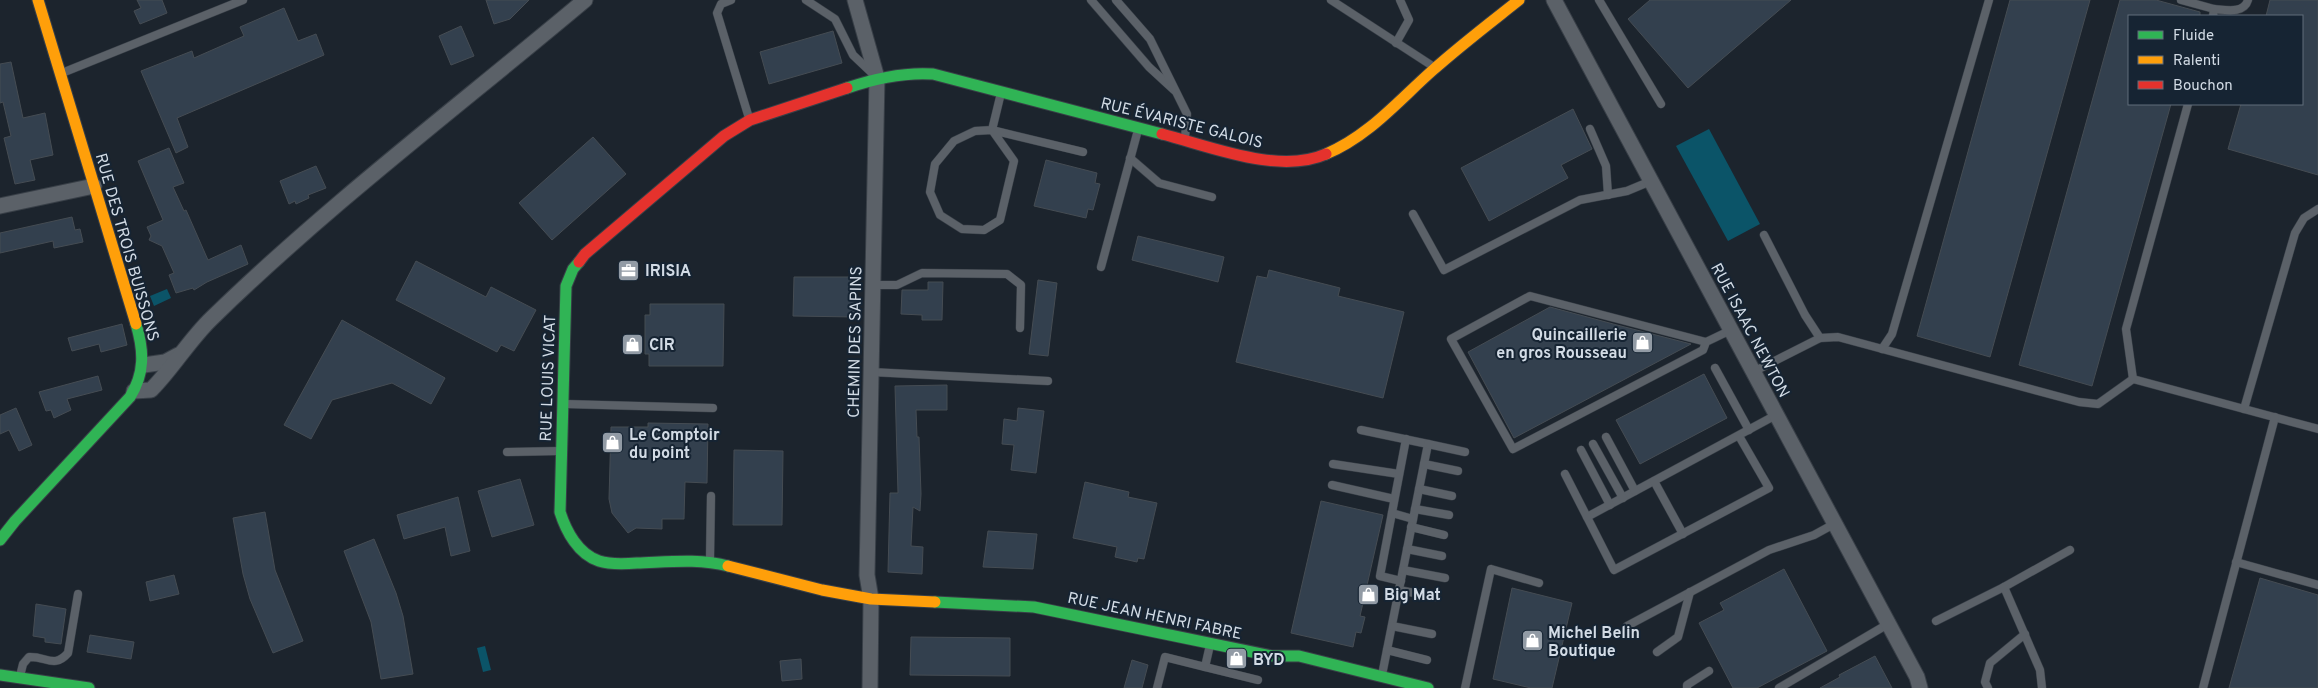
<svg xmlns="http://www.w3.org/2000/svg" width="2318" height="688" font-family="Overpass,sans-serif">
<rect width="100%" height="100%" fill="#1c242d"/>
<g fill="#0b5468">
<path d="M1709 129 1760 224 1728 241 1676 146Z"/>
<path d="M167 289 171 298 154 306 150 296Z"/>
<path d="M485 646 491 670 483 672 477 648Z"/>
</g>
<g fill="#33404e" stroke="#454c53">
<path d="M137 0H162L167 13 140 24 134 11 141 8Z"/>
<path d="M486 0H529L510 19 494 24Z"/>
<path d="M1650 0H1791L1688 88 1628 19Z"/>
<path d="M2010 0H2090L1990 357 1917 336Z"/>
<path d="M2120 0H2156L2200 12V16H2129V104H2171L2092 386 2019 365Z"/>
<path d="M2270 0H2318V175L2228 149 2241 104H2302V16H2266Z"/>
<path d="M284 8 298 41 316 34 324 55 177 118 188 147 176 153 141 71 192 51 194 58 244 36 240 27Z"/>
<path d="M461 26 474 56 451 65 439 36Z"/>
<path d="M833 31 842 63 769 84 760 52Z"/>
<path d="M11 62 23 118 45 113 53 155 30 160 35 180 15 184 4 138 11 136 3 102 0 103V64Z"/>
<path d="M1573 109 1592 149 1561 165 1568 178 1489 221 1461 168Z"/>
<path d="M593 137 626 174 552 240 519 203Z"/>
<path d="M169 148 184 183 173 187 184 211 186 210 208 260 241 245 248 264 207 282 194 290 193 288 176 293 169 275 174 273 162 246 149 240 151 236 147 227 163 220 138 161Z"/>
<path d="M1046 160 1097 173 1095 183 1100 184 1093 210 1088 209 1086 218 1034 206Z"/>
<path d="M316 166 326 188 308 195 309 198 296 204 295 201 289 204 280 181Z"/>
<path d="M72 217 75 230 80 229 83 242 54 248 53 241 0 253V233Z"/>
<path d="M1138 236 1224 257 1218 282 1132 260Z"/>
<path d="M416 261 486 297 491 287 536 310 514 351 501 345 497 352 396 300Z"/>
<path d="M1269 270 1340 288 1338 296 1404 312 1383 398 1236 362 1257 276 1267 278Z"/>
<path d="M794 277H856L855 317 793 316Z"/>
<path d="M1038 280 1057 283 1048 356 1029 354Z"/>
<path d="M928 282H943L942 320H922V315L901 314 902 290H928Z"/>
<path d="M650 304H724L723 366H649V354H645V315H650Z"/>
<path d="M1550 307 1617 325 1691 344 1514 438 1468 352Z"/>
<path d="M342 320 445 378 431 404 392 383 332 400 311 439 284 425Z"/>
<path d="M122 324 127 345 101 352 99 344 72 351 68 338Z"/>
<path d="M1704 374 1727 418 1640 464 1616 420Z"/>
<path d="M98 376 102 390 67 399 71 410 54 418 51 410 46 411 39 392Z"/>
<path d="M947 385V410H916L917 437H919L921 494 920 511 913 507 911 546 923 547 922 574 888 572 890 493H898L895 386Z"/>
<path d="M16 408 32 445 19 451 9 430 0 434V415Z"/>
<path d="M1018 408 1044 411 1036 473 1011 470 1014 445 1002 444 1004 419 1017 421Z"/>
<path d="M648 423 708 424 707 483 685 482 684 519H662V529L636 528 628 533 612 513 609 499 611 427H648Z"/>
<path d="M734 450 783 451 782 525H733Z"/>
<path d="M520 479 534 525 492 537 478 491Z"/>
<path d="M1085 482 1129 492 1128 497 1157 503 1144 559 1138 558 1137 562 1115 557 1117 547 1073 538Z"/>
<path d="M458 497 470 551 451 556 445 527 404 539 397 515Z"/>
<path d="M1321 501 1383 515 1360 616 1365 617 1361 633 1356 632 1353 647 1291 633Z"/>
<path d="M265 512 275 570 303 641 273 653 250 599 243 574 233 518Z"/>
<path d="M988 531 1037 534 1033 569 983 567Z"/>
<path d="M374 539 396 593 403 616 413 674 381 679 371 622 344 551Z"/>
<path d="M1784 569 1827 651 1757 688H1733L1699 623 1724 610 1720 603Z"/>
<path d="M174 575 179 594 150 601 146 582Z"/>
<path d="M2260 578 2318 595V688H2229Z"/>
<path d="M1512 588 1572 603 1552 688H1531L1493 679Z"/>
<path d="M36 604 66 609 61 644 45 642V638L33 636Z"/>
<path d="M90 635 134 642 131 659 87 652Z"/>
<path d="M911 637 1010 638V676L910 675Z"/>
<path d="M1875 656 1892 688H1820L1840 677 1839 675Z"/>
<path d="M801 659 802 679 782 681 780 661Z"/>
<path d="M1132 660 1148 665 1142 688H1124Z"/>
</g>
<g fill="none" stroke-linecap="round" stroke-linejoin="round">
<defs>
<g id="lane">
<path d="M731 0 721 4 717 13 749 118"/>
<path d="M806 0 835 19 853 55 873 74"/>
<path d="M1091 0 1149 67 1174 90"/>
<path d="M1116 0 1150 39 1187 114 1185 138"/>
<path d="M1331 0 1434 67"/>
<path d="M1599 0 1661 104"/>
<path d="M2181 0 2214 9 2213 16"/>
<path d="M2214 9C2226 10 2244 14 2248 0"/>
<path d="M1396 43 1409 20 1400 0"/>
<path d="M62 73 243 0"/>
<path d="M1001 93 992 130 1014 161 1000 220 984 230 962 229 940 215 930 192 935 164 954 141 975 131 992 130 1083 152"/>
<path d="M1590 129 1606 166 1608 195"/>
<path d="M1130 158 1159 183 1212 197"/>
<path d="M1413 214 1444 270 1580 200 1627 191 1651 181"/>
<path d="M1764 235 1805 315 1820 338"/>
<path d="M1101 267 1138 130"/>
<path d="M872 285H897L922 273 1007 274 1021 285 1020 328"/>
<path d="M1706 342 1530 296 1451 339 1513 449 1703 350 1706 342 1731 330"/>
<path d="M1882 349 1892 334 1989 0"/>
<path d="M1715 368 1749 430"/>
<path d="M871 372 1048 381"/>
<path d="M1753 372 1820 338 1838 337 2079 402 2098 404 2133 379 2318 429"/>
<path d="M2133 379 2126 329 2188 104"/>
<path d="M565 404 713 408"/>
<path d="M2244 409 2295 233 2304 218 2318 209"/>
<path d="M1361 430 1428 444 1382 675"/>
<path d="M1739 436 1769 488 1614 570 1587 517 1776 415"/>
<path d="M1606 437 1635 491"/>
<path d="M1428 444 1465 452"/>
<path d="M1593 444 1623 498"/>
<path d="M1581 450 1610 505"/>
<path d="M507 452 560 451"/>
<path d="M1333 464 1399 474"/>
<path d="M1424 464 1458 471"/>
<path d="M1565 474 1587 517"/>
<path d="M1654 481 1683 534"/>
<path d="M1332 485 1394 499"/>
<path d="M1419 489 1452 496"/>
<path d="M1415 509 1449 515"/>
<path d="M1392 513 1413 519"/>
<path d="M1411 527 1444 535"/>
<path d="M1407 549 1442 556"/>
<path d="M710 559 711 496"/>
<path d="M2236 562 2318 585"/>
<path d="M1403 570 1445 578"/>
<path d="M1401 581 1380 576 1406 439"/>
<path d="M2004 587 2040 670 2042 688"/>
<path d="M1399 590 1435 597"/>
<path d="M1936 621 2004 587 2070 550"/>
<path d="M1392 626 1432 634"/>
<path d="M1627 626 1769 550 1814 535 1834 524"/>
<path d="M1387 650 1427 660"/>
<path d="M1657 652 1678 637 1690 592"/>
<path d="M1205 667 1258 680"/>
<path d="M20 676 23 664 29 657C46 656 54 669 68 653L78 594"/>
<path d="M1157 688 1165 657 1205 667 1210 645"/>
<path d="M1465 688 1491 569 1539 583"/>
<path d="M1687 688V685L1709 671"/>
<path d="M1779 688 1888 624"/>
<path d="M1988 688 1985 682 1990 663 2025 634"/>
<path d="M2203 688 2275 417"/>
</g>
<g id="street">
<path d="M855 0 877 78 867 575 871 599 870 688"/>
<path d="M1554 0 1917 677 1920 688"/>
<path d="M0 206 94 186"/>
<path d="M144 365 165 362 178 355"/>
<path d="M134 391 151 390C173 368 189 340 212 318 329 204 460 105 585 0"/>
</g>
<g id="fast">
<path d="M847 88C876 78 903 72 933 74L1162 134"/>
<path d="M579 262 573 269 566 286 560 512C566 531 578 554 599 561 611 565 625 564 637 563 667 562 699 558 728 566"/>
<path d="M0 540 15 521 130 397C145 373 144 351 136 324"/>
<path d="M935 602 1034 607 1272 656H1299L1428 688"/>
<path d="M0 675 89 688"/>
</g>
<g id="slow">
<path d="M38 0 136 324"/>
<path d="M1326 154C1369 136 1399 100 1433 70 1461 45 1490 23 1519 0"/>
<path d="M728 566 822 590 871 599 935 602"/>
</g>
<g id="jam">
<path d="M1162 134C1209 146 1279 175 1326 154"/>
<path d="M579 262 585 254 724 136 750 120 847 88"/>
</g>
</defs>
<use href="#lane" stroke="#383f47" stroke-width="9"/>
<use href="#street" stroke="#383f47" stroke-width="17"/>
<use href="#fast" stroke="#383f47" stroke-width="13"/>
<use href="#slow" stroke="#383f47" stroke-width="13"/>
<use href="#jam" stroke="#383f47" stroke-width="13"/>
<use href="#lane" stroke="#5b6168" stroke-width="8"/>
<use href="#street" stroke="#5b6168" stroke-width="15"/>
<use href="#fast" stroke="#30b455" stroke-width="11"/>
<use href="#slow" stroke="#ff9f0a" stroke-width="11"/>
<use href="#jam" stroke="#e5322d" stroke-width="11"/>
</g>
<defs>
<symbol id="office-square" viewBox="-11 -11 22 22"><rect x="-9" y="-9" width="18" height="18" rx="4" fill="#929ba5" stroke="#162433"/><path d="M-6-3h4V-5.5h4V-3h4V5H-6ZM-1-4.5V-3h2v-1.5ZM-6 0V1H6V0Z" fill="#fff"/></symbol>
<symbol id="shop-square" viewBox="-11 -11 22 22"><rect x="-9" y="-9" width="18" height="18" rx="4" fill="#929ba5" stroke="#162433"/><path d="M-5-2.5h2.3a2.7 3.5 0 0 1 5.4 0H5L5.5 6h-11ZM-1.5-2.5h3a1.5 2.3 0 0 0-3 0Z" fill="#fff"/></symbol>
</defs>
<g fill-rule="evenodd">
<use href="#office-square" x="616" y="258" width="25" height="25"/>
<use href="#shop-square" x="1630" y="330" width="25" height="25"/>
<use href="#shop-square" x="620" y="332" width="25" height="25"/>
<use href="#shop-square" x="600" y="430" width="25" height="25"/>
<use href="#shop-square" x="1356" y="582" width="25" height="25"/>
<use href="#shop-square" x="1520" y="628" width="25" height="25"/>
<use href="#shop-square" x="1224" y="646" width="25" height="25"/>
</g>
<g text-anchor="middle" stroke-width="4" stroke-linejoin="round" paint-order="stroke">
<g font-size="16" fill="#d2dbe5" stroke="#162433">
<text transform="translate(1182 122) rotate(14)" y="6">RUE ÉVARISTE GALOIS</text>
<text transform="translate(128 247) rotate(74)" y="6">RUE DES TROIS BUISSONS</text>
<text transform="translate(1751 330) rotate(62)" y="6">RUE ISAAC NEWTON</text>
<text transform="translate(854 342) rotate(-89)" y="6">CHEMIN DES SAPINS</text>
<text transform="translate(547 378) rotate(-88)" y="6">RUE LOUIS VICAT</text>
<text transform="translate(1155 615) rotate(12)" y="6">RUE JEAN HENRI FABRE</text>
</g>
<g font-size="16" font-weight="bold" fill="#d2dbe5" stroke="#162433" text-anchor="start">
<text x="645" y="276">IRISIA</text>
<text x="1627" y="340" text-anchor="end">Quincaillerie<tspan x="1627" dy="18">en gros Rousseau</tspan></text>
<text x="649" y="350">CIR</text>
<text x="629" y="440">Le Comptoir<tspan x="629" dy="18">du point</tspan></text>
<text x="1384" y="600">Big Mat</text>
<text x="1548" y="638">Michel Belin<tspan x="1548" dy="18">Boutique</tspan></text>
<text x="1253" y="665">BYD</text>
</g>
</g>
<rect x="2128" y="15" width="175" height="90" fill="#162433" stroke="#616d7a"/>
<rect x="2138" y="31" width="25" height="8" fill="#30b455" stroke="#616d7a"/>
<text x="2173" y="40" font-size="15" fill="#d2dbe5">Fluide</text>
<rect x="2138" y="56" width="25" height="8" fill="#ff9f0a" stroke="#616d7a"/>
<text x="2173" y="65" font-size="15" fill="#d2dbe5">Ralenti</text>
<rect x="2138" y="81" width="25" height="8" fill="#e5322d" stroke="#616d7a"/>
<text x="2173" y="90" font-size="15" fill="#d2dbe5">Bouchon</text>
</svg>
